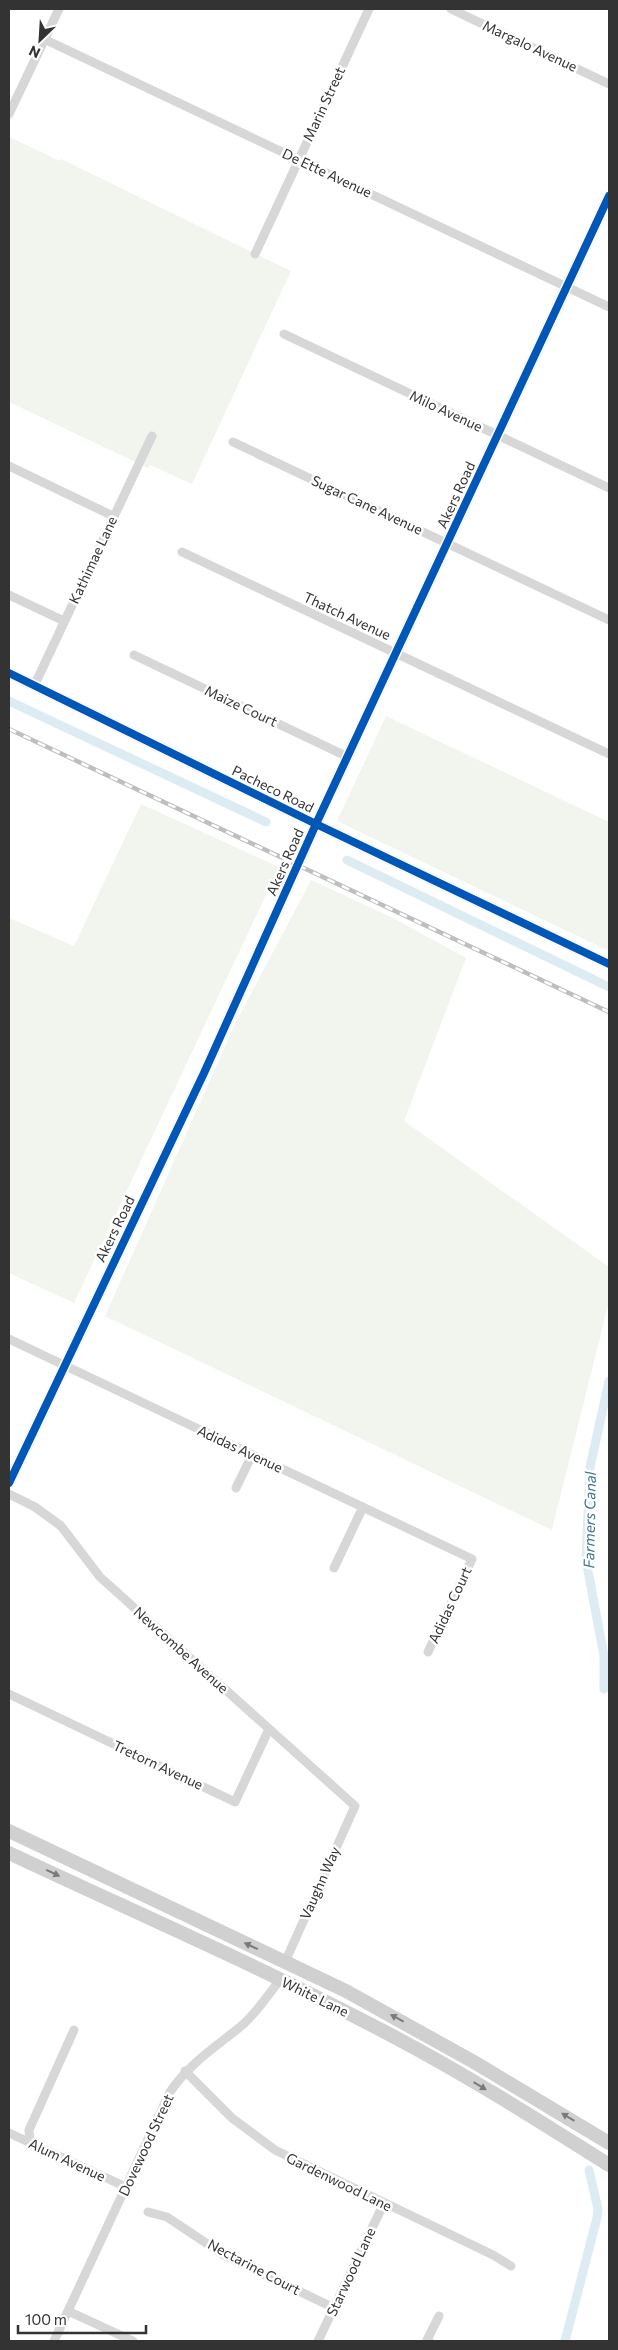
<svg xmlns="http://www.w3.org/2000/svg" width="618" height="2350" font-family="Commissioner,sans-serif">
<rect width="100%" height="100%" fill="#fff"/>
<g fill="#f1f5ed">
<path d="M9 137 60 161 61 159 291 271 192 484 150 465 148 468 9 402Z"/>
<path d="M386 716 609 822V951L337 821Z"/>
<path d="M141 804 279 867 74 1303 9 1273V918L74 946Z"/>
<path d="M311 880 391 917 466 958 404 1121 609 1267V1302L552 1530 105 1316 235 1024Z"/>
</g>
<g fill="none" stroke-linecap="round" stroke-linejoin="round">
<g stroke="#ddebf3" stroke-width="9">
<path d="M9 701 266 822"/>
<path d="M347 860 609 987"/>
<path d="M604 1689V1656L586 1560 590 1467 609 1381"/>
<path d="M565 2341 597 2218 598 2209 589 2170"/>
</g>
<g stroke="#d7d7d7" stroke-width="9">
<path d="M451 9 609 84"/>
<path d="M44 39 609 307"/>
<path d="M9 114 59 9"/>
<path d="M255 254 369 9"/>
<path d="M284 334 609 488"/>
<path d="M233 442 609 620"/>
<path d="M9 466 113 516"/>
<path d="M182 552 609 754"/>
<path d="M9 595 64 621"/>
<path d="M134 655 348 757"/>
<path d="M35 684 152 436"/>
<path d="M9 1339 472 1559 428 1652"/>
<path d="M236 1488 252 1455"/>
<path d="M9 1494 35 1507 61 1526 100 1577 355 1806 285 1962"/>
<path d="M334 1568 363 1507"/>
<path d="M9 1694 235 1802 269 1729"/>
<path d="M185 2071 232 2118 275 2150 493 2255 511 2266"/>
<path d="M9 2133 126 2187"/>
<path d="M30 2143 29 2130 74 2030"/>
<path d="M148 2212 167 2217 224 2255 334 2308"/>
<path d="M68 2311 133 2341"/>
<path d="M54 2341 170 2092C189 2064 214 2048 240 2027 256 2014 267 1996 280 1980"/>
<path d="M318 2341 384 2203"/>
<path d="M429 2341 427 2340 439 2316"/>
</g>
<g stroke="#d7d7d7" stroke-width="11">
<path d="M9 673 316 824 609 964"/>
<path d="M9 1483 204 1073 316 824 609 196"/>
</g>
<g stroke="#d0d0d0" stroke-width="14">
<path d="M9 1831 346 1991 474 2062 609 2143"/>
<path d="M9 1853C134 1912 262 1967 385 2032 462 2072 536 2119 609 2165"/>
</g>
<defs>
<path id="rail" d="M9 729 609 1012"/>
</defs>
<use href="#rail" stroke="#bebebe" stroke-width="4.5"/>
<use href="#rail" stroke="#fff" stroke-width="2.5" stroke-dasharray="8" stroke-linecap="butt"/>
<defs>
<g id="cycleway">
<path d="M9 673 316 824 609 964"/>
<path d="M9 1483 204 1073 316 824 609 196"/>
</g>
</defs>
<use href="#cycleway" stroke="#fff" stroke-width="11"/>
<use href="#cycleway" stroke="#0057b8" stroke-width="8"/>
</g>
<defs><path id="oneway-solid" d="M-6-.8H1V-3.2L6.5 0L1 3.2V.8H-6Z" transform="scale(1.25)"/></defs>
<g fill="#7a7a7a">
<use href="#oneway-solid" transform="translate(53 1873) rotate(25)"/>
<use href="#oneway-solid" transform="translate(251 1946) rotate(-155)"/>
<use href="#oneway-solid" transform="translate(397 2018) rotate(-152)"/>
<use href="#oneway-solid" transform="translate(480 2086) rotate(31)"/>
<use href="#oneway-solid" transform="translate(568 2117) rotate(-149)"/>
</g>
<g text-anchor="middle" stroke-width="5" stroke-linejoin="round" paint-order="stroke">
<g font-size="14" fill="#333" stroke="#fff">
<text transform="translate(530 46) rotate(25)" y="5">Margalo Avenue</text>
<text transform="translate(324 104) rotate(-65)" y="5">Marin Street</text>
<text transform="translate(327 173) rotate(25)" y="5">De Ette Avenue</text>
<text transform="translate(446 411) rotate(25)" y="5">Milo Avenue</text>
<text transform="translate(456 495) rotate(-65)" y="5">Akers Road</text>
<text transform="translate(367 505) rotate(25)" y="5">Sugar Cane Avenue</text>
<text transform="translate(93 560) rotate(-65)" y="5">Kathimae Lane</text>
<text transform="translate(347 616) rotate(25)" y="5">Thatch Avenue</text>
<text transform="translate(241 706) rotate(25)" y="5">Maize Court</text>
<text transform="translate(273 789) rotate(26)" y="5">Pacheco Road</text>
<text transform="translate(285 862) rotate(-66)" y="5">Akers Road</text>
<text transform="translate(115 1229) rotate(-64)" y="5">Akers Road</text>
<text transform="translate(240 1449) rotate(25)" y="5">Adidas Avenue</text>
<text transform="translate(450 1605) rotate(-65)" y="5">Adidas Court</text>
<text transform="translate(181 1650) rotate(42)" y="5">Newcombe Avenue</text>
<text transform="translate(158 1765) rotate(25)" y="5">Tretorn Avenue</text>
<text transform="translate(320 1883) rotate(-66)" y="5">Vaughn Way</text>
<text transform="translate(315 1997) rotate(26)" y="5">White Lane</text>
<text transform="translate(146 2145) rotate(-65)" y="5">Dovewood Street</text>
<text transform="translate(67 2160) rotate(25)" y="5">Alum Avenue</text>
<text transform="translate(339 2182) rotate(26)" y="5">Gardenwood Lane</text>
<text transform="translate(254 2267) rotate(28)" y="5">Nectarine Court</text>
<text transform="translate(351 2272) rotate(-65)" y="5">Starwood Lane</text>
</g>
<g font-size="15" font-style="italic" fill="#3f7597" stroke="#fff">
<text transform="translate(590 1520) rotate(-89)" y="5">Farmers Canal</text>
</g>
</g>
<rect width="618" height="2350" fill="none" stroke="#333333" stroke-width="20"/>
<g transform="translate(40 40) rotate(205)" stroke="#ffffff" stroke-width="4" paint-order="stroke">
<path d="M0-4L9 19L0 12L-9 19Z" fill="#333333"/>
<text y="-8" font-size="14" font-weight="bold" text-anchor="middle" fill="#333333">N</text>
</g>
<path d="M18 2325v8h128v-8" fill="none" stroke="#333333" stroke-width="2.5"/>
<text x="25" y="2325" font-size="15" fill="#333333" stroke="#ffffff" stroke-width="4" paint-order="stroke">100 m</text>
</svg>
